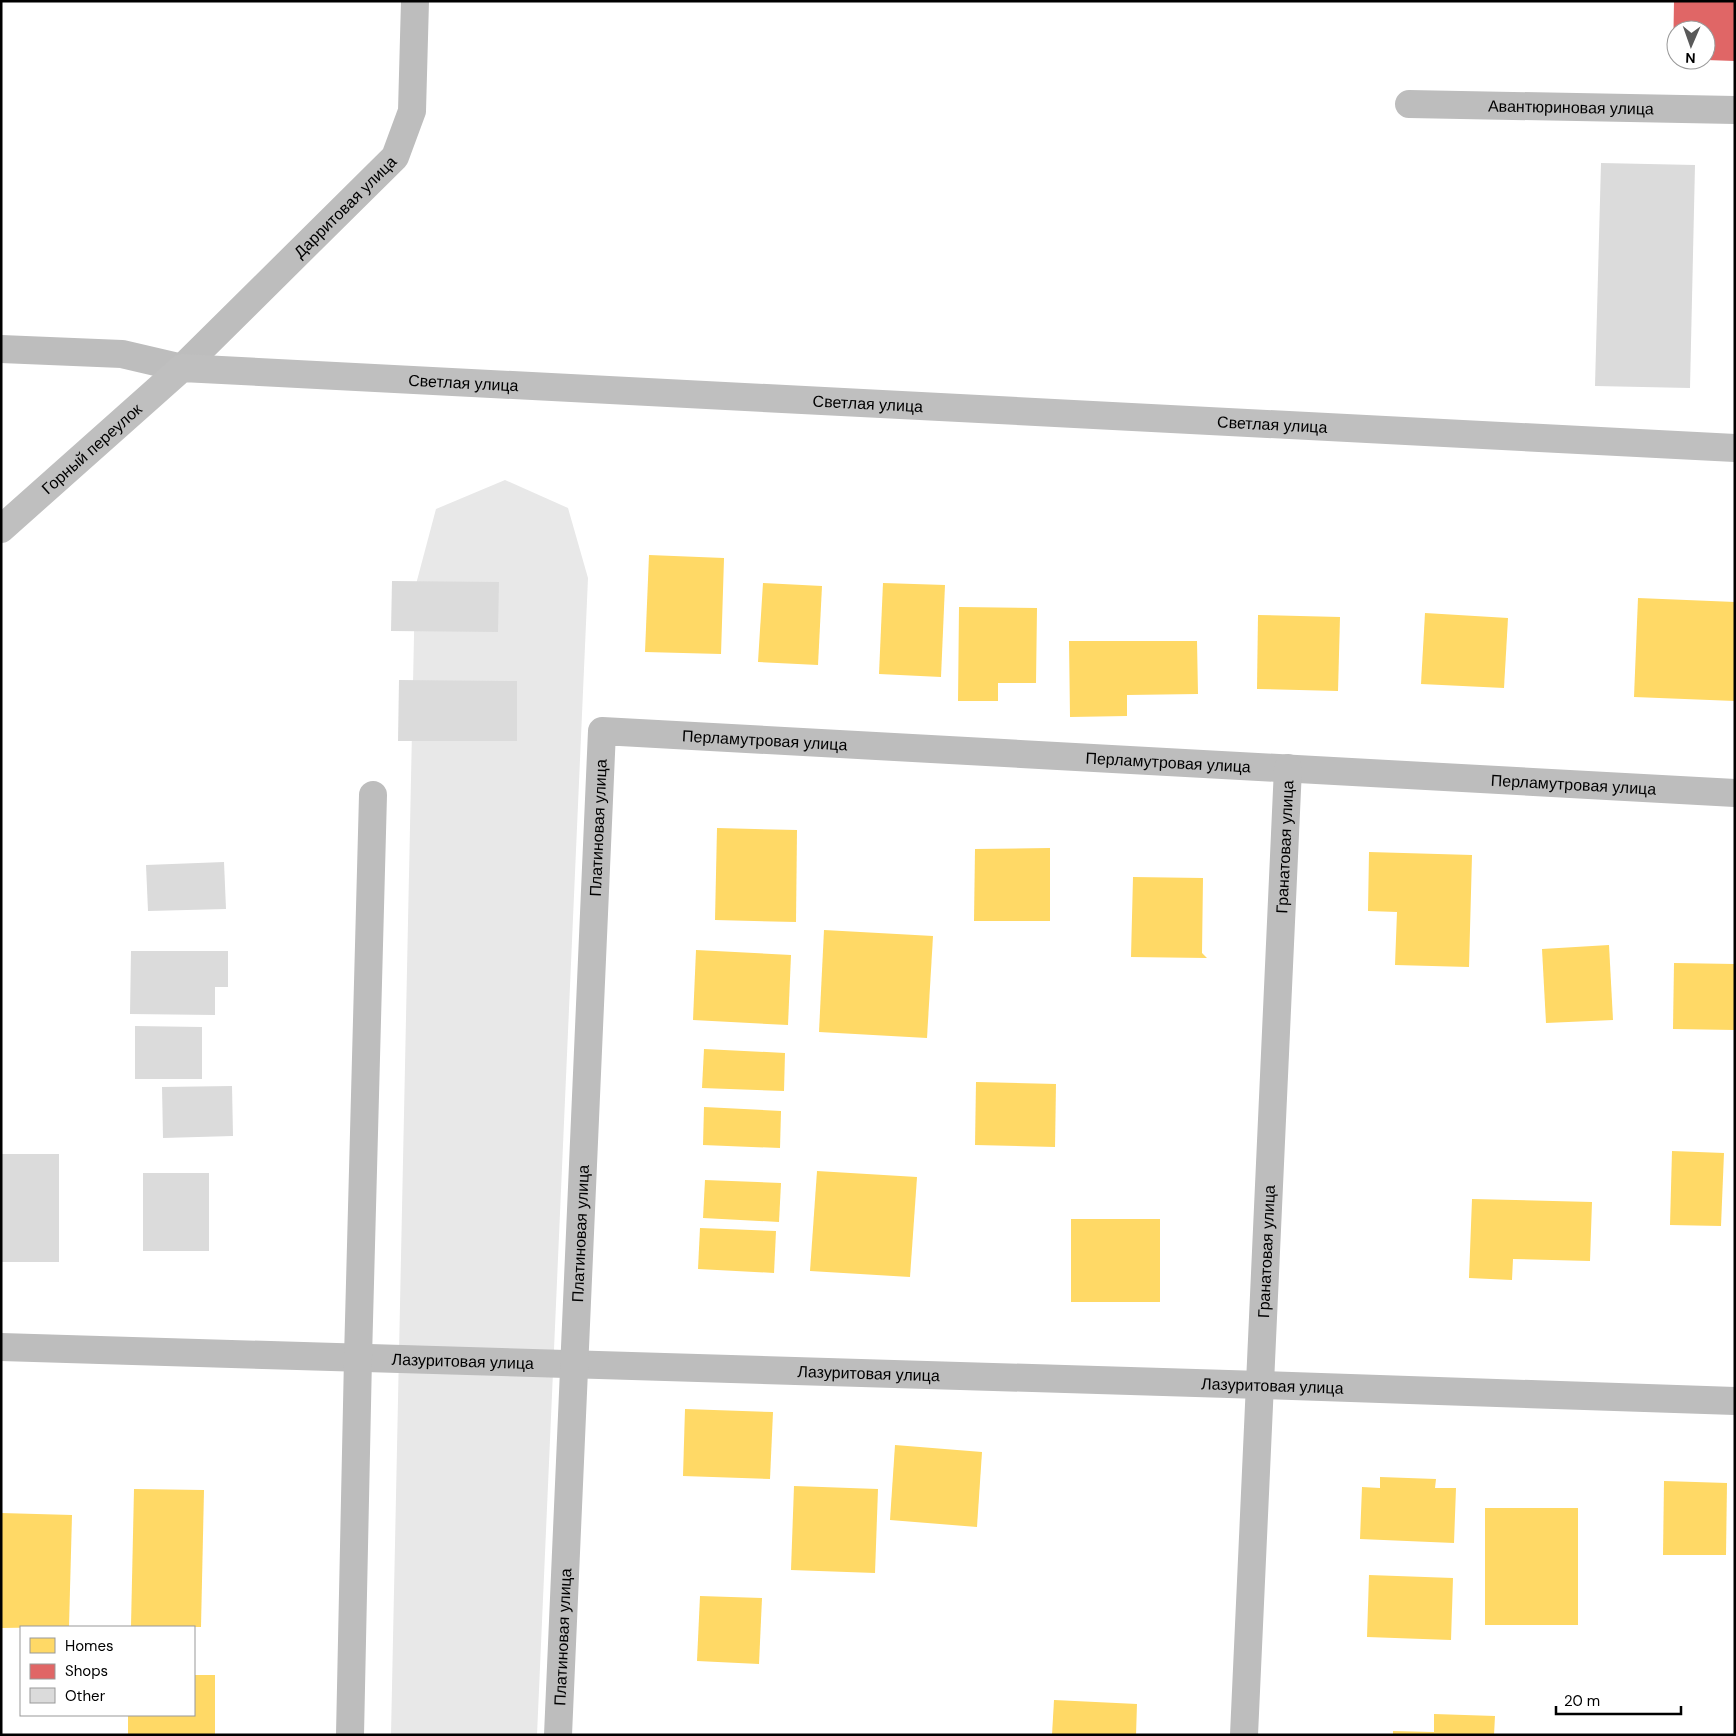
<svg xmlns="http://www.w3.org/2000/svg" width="1736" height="1736" font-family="'DM Sans',sans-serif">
<rect width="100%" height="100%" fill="#fff"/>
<path fill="#e8e8e8" d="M505 480 568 508 588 578 537 1735H391L415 588 436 509Z"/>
<g fill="#ffd966">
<path d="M649 555 724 558 721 654 645 652Z"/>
<path d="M763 583 822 586 818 665 758 662Z"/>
<path d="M883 583 945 585 941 677 879 674Z"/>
<path d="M1638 598 1735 602V701L1634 697Z"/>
<path d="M959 607 1037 608 1036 683H998V701H958Z"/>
<path d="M1425 613 1508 618 1504 688 1421 684Z"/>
<path d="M1258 615 1340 617 1338 691 1257 689Z"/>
<path d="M1069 641H1197L1198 694 1127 695V716L1070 717Z"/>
<path d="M717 828 797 830 796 922 715 920Z"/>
<path d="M1050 848V921H974L975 849Z"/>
<path d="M1369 852 1472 855 1469 967 1395 965 1397 912 1368 911Z"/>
<path d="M1133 877 1203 878 1202 953 1207 958 1131 957Z"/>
<path d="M824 930 933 936 927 1038 819 1032Z"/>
<path d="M1609 945 1613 1020 1546 1023 1542 949Z"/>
<path d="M696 950 791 955 788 1025 693 1020Z"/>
<path d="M1674 963 1735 964V1030L1673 1029Z"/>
<path d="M704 1049 785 1053 784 1091 702 1088Z"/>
<path d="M976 1082 1056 1084 1055 1147 975 1145Z"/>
<path d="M704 1107 781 1111 780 1148 703 1145Z"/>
<path d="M1672 1151 1724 1153 1721 1226 1670 1225Z"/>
<path d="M817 1171 917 1177 910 1277 810 1271Z"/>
<path d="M705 1180 781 1183 779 1222 703 1218Z"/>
<path d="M1472 1199 1592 1202 1590 1261 1513 1259 1512 1280 1469 1278Z"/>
<rect x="1071" y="1219" width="89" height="83"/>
<path d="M700 1228 776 1231 774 1273 698 1269Z"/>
<path d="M685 1409 773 1412 770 1479 683 1476Z"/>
<path d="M895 1445 982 1452 977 1527 890 1520Z"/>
<path d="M1380 1477 1436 1479 1435 1488H1456L1454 1543 1360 1539 1362 1487 1380 1488Z"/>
<path d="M1664 1481 1727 1483 1726 1555H1663Z"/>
<path d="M794 1486 878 1489 875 1573 791 1570Z"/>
<path d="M134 1489 204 1490 201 1627 131 1626Z"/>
<rect x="1485" y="1508" width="93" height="117"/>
<path d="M1 1513 72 1515 69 1627 1 1628Z"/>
<path d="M1369 1575 1453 1578 1451 1640 1367 1637Z"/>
<path d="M700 1596 762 1598 759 1664 697 1661Z"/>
<path d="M194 1675H215V1735H128V1715H194Z"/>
<path d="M1054 1700 1137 1704 1136 1735H1052Z"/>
<path d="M1434 1714 1495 1716 1494 1735H1393V1731L1434 1732Z"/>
</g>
<path fill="#e06666" d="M1674 1H1735V61L1706 60V30H1676V60L1673 59Z"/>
<g fill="#dbdbdb">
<path d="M1601 163 1695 165 1690 388 1595 386Z"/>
<path d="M392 581 499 582 498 632 391 631Z"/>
<path d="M399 680 517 681V741H398Z"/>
<path d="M224 862 226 909 148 911 146 865Z"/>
<path d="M131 951H228V987H215V1015L130 1014Z"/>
<path d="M135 1026 202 1027V1079H135Z"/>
<path d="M232 1086 233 1136 163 1138 162 1087Z"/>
<rect x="1" y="1154" width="58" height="108"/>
<rect x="143" y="1173" width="66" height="78"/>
</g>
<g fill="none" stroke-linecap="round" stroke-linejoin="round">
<g stroke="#bdbdbd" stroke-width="28">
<path id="s1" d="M1409 104 1735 110"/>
<path id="s2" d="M1 349 122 354 182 368 395 157 412 111 415 1"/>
<path id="s3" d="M1 1347 1261 1385 1735 1401"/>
<path d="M350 1735 358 1358 373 795"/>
<path id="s4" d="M558 1735 602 731 1735 793"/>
<path id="s5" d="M1244 1735 1288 768"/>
</g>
<path stroke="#bfbfbf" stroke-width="28" id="s6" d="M1 529 182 368 1735 448"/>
</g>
<g text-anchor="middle" stroke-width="5" stroke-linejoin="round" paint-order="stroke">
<g font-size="16" fill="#000" stroke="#fff">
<text dy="6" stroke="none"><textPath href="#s1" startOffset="162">Авантюриновая улица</textPath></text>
<text dy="6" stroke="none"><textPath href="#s2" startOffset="412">Дарритовая улица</textPath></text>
<text dy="6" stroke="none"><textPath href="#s6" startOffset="524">Светлая улица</textPath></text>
<text dy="6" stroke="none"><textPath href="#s6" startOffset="929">Светлая улица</textPath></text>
<text dy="6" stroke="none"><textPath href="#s6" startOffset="1334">Светлая улица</textPath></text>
<text dy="6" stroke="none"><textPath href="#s6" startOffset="121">Горный переулок</textPath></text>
<text dy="6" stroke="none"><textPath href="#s4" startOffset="1168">Перламутровая улица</textPath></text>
<text dy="6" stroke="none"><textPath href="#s4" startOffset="1572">Перламутровая улица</textPath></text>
<text dy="6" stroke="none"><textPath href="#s4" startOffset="1978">Перламутровая улица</textPath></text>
<text dy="6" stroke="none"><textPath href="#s4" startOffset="908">Платиновая улица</textPath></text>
<text dy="6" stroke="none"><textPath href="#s5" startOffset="889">Гранатовая улица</textPath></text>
<text dy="6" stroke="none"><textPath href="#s4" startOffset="502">Платиновая улица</textPath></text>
<text dy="6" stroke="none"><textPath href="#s5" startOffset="484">Гранатовая улица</textPath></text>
<text dy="6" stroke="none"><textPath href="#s3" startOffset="462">Лазуритовая улица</textPath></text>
<text dy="6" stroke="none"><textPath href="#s3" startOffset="868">Лазуритовая улица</textPath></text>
<text dy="6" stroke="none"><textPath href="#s3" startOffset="1272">Лазуритовая улица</textPath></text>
<text dy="6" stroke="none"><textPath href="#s4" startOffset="98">Платиновая улица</textPath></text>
</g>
</g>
<rect width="1736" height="1736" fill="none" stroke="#000000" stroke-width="5"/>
<rect x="20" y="1626" width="175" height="90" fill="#ffffff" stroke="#999999"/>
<rect x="30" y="1638" width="25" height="15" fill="#ffd966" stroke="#999999"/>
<text x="65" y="1651" font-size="15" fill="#000000">Homes</text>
<rect x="30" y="1664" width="25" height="15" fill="#e06666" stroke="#999999"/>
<text x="65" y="1676" font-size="15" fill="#000000">Shops</text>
<rect x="30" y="1688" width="25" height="15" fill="#dbdbdb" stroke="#999999"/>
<text x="65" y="1701" font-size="15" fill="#000000">Other</text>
<g transform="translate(1691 45) rotate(182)"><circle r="24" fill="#ffffff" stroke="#999999"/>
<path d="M0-4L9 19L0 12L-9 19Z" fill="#595959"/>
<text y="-8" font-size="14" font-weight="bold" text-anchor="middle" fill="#000000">N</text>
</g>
<path d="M1556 1706v8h125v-8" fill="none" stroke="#000000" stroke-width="2.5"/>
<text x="1564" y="1706" font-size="15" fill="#000000" stroke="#ffffff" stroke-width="4" paint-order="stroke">20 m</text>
</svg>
